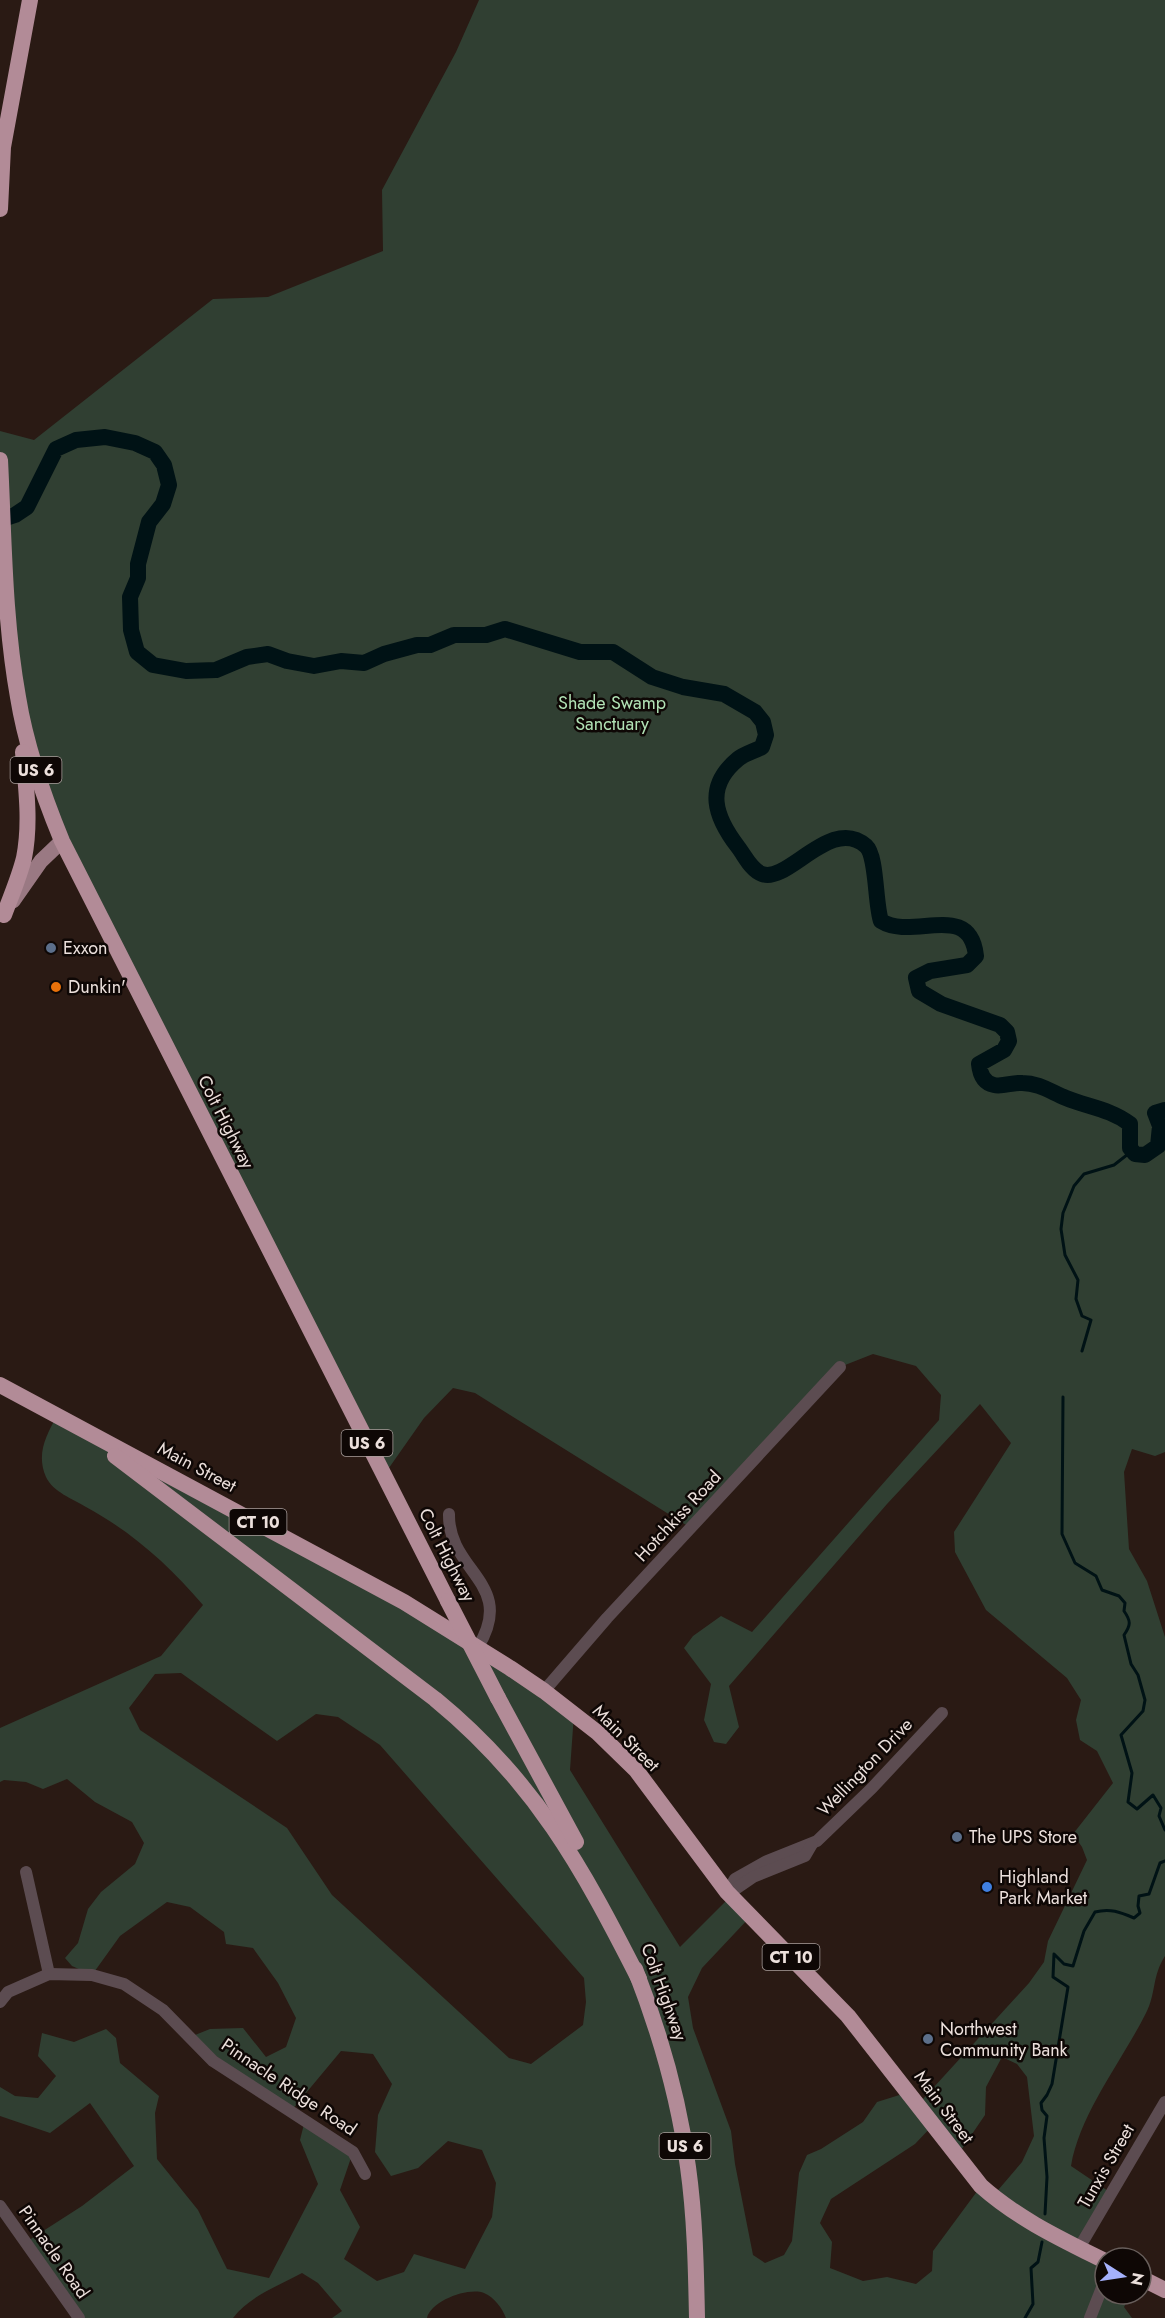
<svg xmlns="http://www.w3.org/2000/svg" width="1165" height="2318" font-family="Jost,sans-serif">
<rect width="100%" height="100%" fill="#2a1a14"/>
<path fill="#303f32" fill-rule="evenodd" d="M479 0H1165V1452L1155 1456 1132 1449 1124 1472 1129 1549 1147 1581 1165 1637V1956C1152 1976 1156 1994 1146 2013 1122 2061 1080 2113 1071 2166L1111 2193 1079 2248 1105 2261V2294H1131L1124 2307 1132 2318H506C502 2308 495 2298 484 2293 468 2287 431 2301 427 2318H332L342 2311 318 2283 302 2273C278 2286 250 2296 233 2318H79L26 2242 82 2206 134 2166 90 2103 50 2133 0 2116V2087L15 2096 38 2098 56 2076 38 2056 42 2033 74 2042 106 2029 116 2038 120 2063 159 2096 155 2113 157 2159 198 2210 227 2269 269 2278 318 2184 300 2140 305 2120 353 2152 340 2190 360 2227 344 2259 377 2281 404 2272 414 2254 465 2269 492 2217 496 2183 482 2150 448 2141 418 2168 391 2176 375 2152 378 2115 392 2084 373 2054 341 2051 291 2111 190 2037 210 2029 243 2028 266 2057 286 2047 296 2018 278 1983 253 1948 226 1944 224 1932 190 1907 167 1902 120 1936 92 1975 72 1966 65 1958 78 1943 88 1909 101 1892 135 1864 144 1843 132 1822 95 1802 67 1779 43 1789 26 1782 4 1780 0 1782V1728L161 1656 203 1605C169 1565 132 1532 86 1507 73 1499 53 1492 46 1477 36 1455 46 1435 57 1416L269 1528 574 1714 570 1770 680 1947 731 1896 750 1917 702 1968 688 1997 693 2028 731 2131 735 2164 753 2255 765 2263 784 2255 792 2241 799 2173 807 2155 821 2149 863 2122 877 2102 909 2092 923 2099 1029 1983 1044 1962 1048 1941 1087 1860 1082 1847 1073 1834 1113 1783 1097 1751 1080 1740 1076 1720 1081 1700 1067 1678 986 1610 955 1552 954 1532 1011 1443 980 1404 887 1504 729 1686 739 1727 726 1744 714 1742 704 1720 711 1684 684 1648 693 1636 721 1616 752 1632 939 1420 941 1395 916 1366 873 1354 840 1367 691 1528 475 1393 453 1388 424 1418 384 1475 62 841 25 729 0 460V431L34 440 213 299 268 297 383 251 382 190 456 52ZM181 1673 277 1741 316 1714 338 1717 380 1745 584 1978 586 2002 583 2025 531 2064 509 2058 332 1895 287 1828 140 1730 129 1708 155 1674ZM1002 2057 1017 2064 1027 2077 1034 2136 1022 2162 993 2196 981 2186 933 2251 932 2271 916 2284 887 2277 863 2281 830 2268 832 2242 820 2223 831 2199 915 2144 933 2125 957 2156 985 2115 986 2087Z"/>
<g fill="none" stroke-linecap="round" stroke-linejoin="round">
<g stroke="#001215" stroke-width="3">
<path d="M1082 1351 1091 1320 1082 1316 1076 1299 1078 1280 1065 1255 1061 1229 1063 1213 1074 1186 1084 1174 1114 1165 1132 1151"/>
<path d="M1063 1397 1062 1534 1075 1563 1096 1576 1102 1590 1119 1596 1125 1603 1124 1611C1131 1621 1131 1625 1124 1635L1131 1664 1138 1675 1145 1700 1143 1711 1121 1735 1132 1773 1128 1802 1137 1809 1153 1795 1161 1808 1159 1816 1165 1830"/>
<path d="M1045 2214 1047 2177 1044 2138 1047 2116 1042 2110 1041 2103 1047 2095 1052 2084 1068 1987 1053 1977 1054 1954 1064 1964 1073 1966 1084 1931 1095 1912C1110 1908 1120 1912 1134 1918L1140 1913 1138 1906 1139 1896 1149 1894 1160 1863 1165 1861"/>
<path d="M1025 2318 1033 2304 1031 2268 1038 2262 1042 2242"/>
</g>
<path stroke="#001215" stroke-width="16" d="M0 520 15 515 27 507 56 449 76 440 105 437 135 443 155 452 164 465 169 485 163 504 149 522 138 564V578L130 597 131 630 137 652 153 665 186 671 216 670 247 657 268 654 287 661 314 666 341 661 364 663 384 654 417 645H430L454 635H486L505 629 580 652H613L652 677 683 687 724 694 755 712 763 722 766 735 762 747C755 751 744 754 738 759 704 787 715 817 738 847 745 856 751 870 762 874 788 884 831 815 866 846 877 856 875 904 881 921 913 941 970 900 976 956L967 965 930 971 916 978 919 991 941 1004 1000 1025 1007 1032 1009 1041 1004 1050 979 1064C980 1074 984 1083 994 1085 1003 1087 1013 1082 1022 1083 1039 1083 1051 1092 1066 1098 1088 1107 1110 1109 1130 1124V1148L1135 1154 1145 1155 1158 1146 1160 1126 1155 1113 1165 1110"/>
<g stroke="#5c4c51" stroke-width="12">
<path d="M449 1514C448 1572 517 1583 478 1647"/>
<path d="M544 1691 607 1618 840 1367"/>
<path d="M26 1872 49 1974"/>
<path d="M727 1892 735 1879 767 1861 817 1841 872 1788 942 1713"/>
<path d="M727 1892 734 1890 753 1877 805 1856 812 1844"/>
<path d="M0 2002 8 1992 49 1974 92 1975 124 1984 163 2010 213 2061 353 2152 365 2174"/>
<path d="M0 2206 79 2318"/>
<path d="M1079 2248 1165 2102"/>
<path d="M1090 2318 1105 2280"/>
</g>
<path stroke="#9a7983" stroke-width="15" d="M13 901 41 861 62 841"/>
<g stroke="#b28b97" stroke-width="16">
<path d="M0 209 3 147 30 0"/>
<path d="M0 460C4 539 4 619 18 697 26 747 43 795 62 841L448 1601"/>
<path d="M4 915C11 896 19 878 24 858 31 823 26 787 23 752"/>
<path d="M0 1385 404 1602 510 1668 544 1691 598 1733 636 1770 727 1892 848 2016 981 2186C1018 2219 1061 2239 1105 2261"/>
<path d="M115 1456 435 1699C535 1781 582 1867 639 1979"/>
<path d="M498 1698 576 1842"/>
<path d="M635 1969C660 2033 679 2099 688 2167 695 2217 696 2268 697 2318"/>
<path d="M1141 2278 1165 2290"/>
</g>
<path stroke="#b28b97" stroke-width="16" d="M448 1601 498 1698"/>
</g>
<g fill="#5c6f8a" stroke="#0e0705" stroke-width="2">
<circle cx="51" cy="948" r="6"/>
<circle cx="957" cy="1837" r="6"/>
<circle cx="928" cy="2039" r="6"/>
</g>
<circle fill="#e8710a" stroke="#0e0705" stroke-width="2" cx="56" cy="987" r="6"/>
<circle fill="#3f7fe0" stroke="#0e0705" stroke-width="2" cx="987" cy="1887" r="6"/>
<g text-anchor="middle" stroke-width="5" stroke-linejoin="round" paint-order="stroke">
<g fill="#0e0705" stroke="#a99f9c" stroke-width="1.5">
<rect x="10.5" y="757" width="51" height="26" rx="4.5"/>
<rect x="341.5" y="1430" width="51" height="26" rx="4.5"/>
<rect x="229.5" y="1509" width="57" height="26" rx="4.5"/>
<rect x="762.5" y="1944" width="57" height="26" rx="4.5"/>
<rect x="659.5" y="2133" width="51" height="26" rx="4.5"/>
</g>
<g font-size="16" font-weight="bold" fill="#ece0dc">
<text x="36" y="776">US 6</text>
<text x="367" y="1449">US 6</text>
<text x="258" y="1528">CT 10</text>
<text x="791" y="1963">CT 10</text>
<text x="685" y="2152">US 6</text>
</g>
<g font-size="18" fill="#b1e2b5" stroke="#0e0705">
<text x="612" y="709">Shade Swamp<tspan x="612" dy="21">Sanctuary</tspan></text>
</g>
<g font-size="18" fill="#ece0dc" stroke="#0e0705" text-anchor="start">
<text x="63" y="954">Exxon</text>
<text x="68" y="993">Dunkin'</text>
<text x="969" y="1843">The UPS Store</text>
<text x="999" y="1883">Highland<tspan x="999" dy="21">Park Market</tspan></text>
<text x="940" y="2035">Northwest<tspan x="940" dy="21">Community Bank</tspan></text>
</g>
<g font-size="18" fill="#ece0dc" stroke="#0e0705">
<text transform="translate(226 1122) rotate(63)" y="6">Colt Highway</text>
<text transform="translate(197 1467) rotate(28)" y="6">Main Street</text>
<text transform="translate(678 1516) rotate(-47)" y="6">Hotchkiss Road</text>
<text transform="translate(447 1555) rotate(63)" y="6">Colt Highway</text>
<text transform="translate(626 1738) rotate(45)" y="6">Main Street</text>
<text transform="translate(865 1767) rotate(-46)" y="6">Wellington Drive</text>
<text transform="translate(664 1992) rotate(70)" y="6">Colt Highway</text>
<text transform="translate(289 2087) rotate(34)" y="6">Pinnacle Ridge Road</text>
<text transform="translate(944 2107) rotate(53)" y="6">Main Street</text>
<text transform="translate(1106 2166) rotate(-60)" y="6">Tunxis Street</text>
<text transform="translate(54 2252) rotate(55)" y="6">Pinnacle Road</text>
</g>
</g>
<g transform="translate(1123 2276) rotate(102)"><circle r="28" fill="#0e0705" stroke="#675e5b" stroke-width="1.5"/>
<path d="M0-4.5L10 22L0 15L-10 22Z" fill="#a5b1fc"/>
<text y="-9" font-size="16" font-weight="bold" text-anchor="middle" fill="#ece0dc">N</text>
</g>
</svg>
